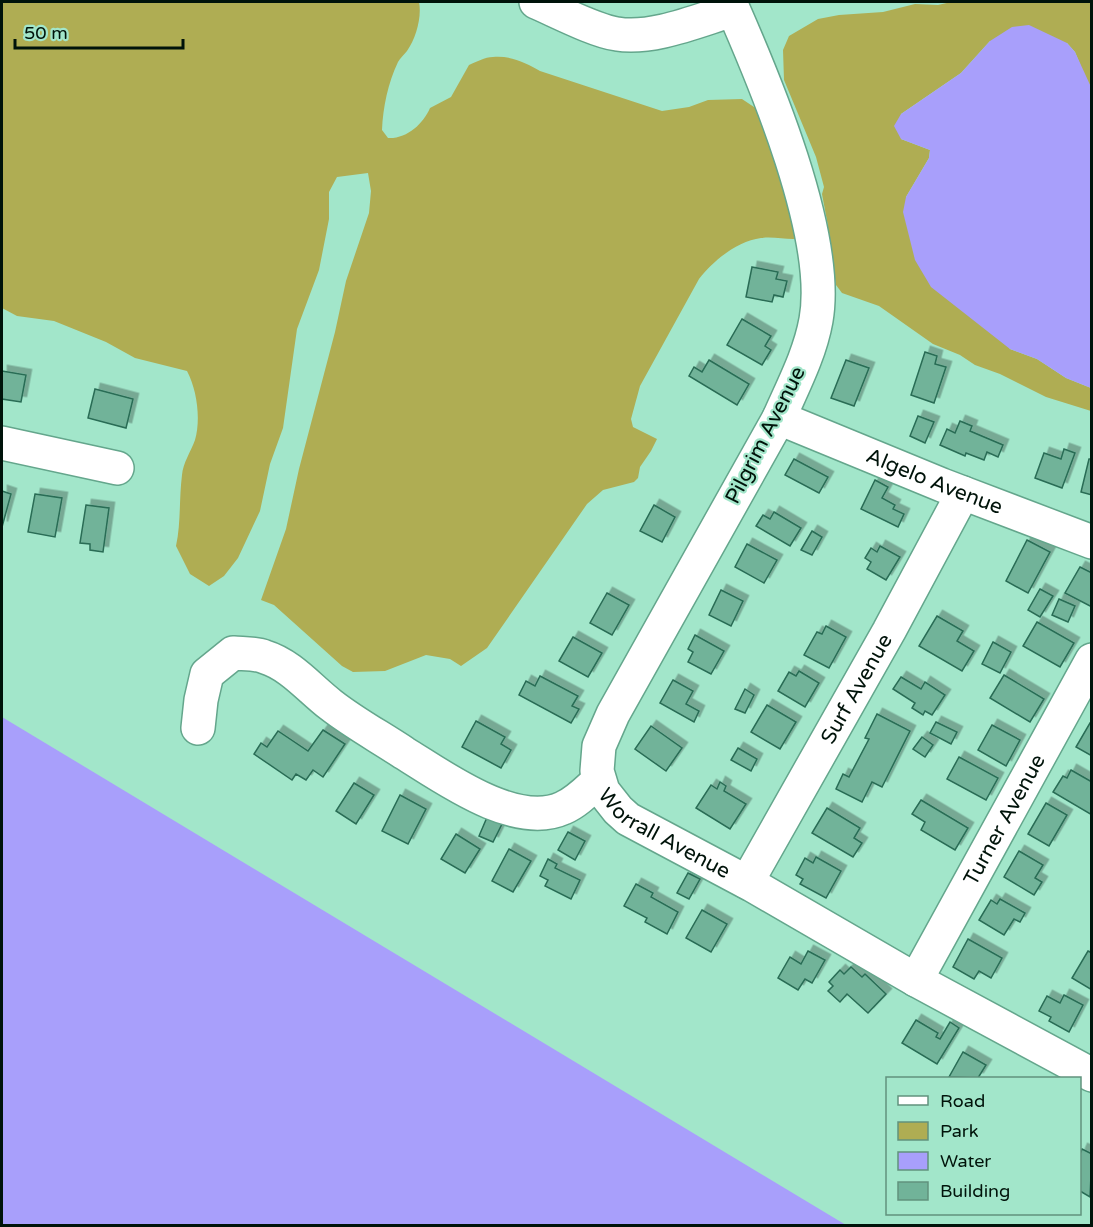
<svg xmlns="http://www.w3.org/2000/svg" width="1093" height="1227" font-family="'Varela Round',sans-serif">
<defs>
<filter id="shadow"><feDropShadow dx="5.5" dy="-5.5" stdDeviation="0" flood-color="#0004"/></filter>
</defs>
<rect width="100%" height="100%" fill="#a2e6ca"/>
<g fill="#afad53">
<path d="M2 2H419C422 17 416 38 407 51 404 55 400 58 398 62 388 83 383 107 382 130L388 138C407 139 423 124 430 108L451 97 469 65C476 62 485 57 493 57 509 55 527 63 540 71L662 111 689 107 708 100 742 99 757 109 804 238C789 241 776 236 761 238 737 241 713 261 699 279L640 386 631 419 633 427 657 439 651 451 640 467 638 478 634 482 603 490 587 504 487 648 461 666 450 659 426 655 385 671 353 672 342 666 274 605 261 600 286 529 299 469 335 332 346 281 369 213 371 191 368 173 337 177 329 192V219L319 270 297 329 283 428 270 464 260 511 238 558 224 576 209 586 190 574 176 546C181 523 179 499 182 475 183 463 191 451 195 440 201 419 197 390 187 371L135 358 106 342 54 321 17 316 2 308Z"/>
<path d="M951 2H1091V91L1075 52 1067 43 990 41 961 73 901 114V139L930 150 929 158 906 197 1010 349 1037 359 1066 378 1091 388V411L1046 397 1000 374 975 365 960 355 933 344 879 306 842 293 836 285 831 253 827 241 828 226 822 194 824 187 816 157 784 80 783 50 789 36 818 19 839 15 883 12 915 4 938 5Z"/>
</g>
<g fill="#a89ffb">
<path d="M1029 25 1067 43 1075 52 1091 87V388L1066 378 1037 359 1010 349 931 287 915 260 903 212 906 197 929 158 930 150 901 139 894 126 901 114 961 73 990 41 1012 27Z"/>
<path d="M2 717 846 1225H2Z"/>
</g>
<g fill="#71b399" stroke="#296c55" stroke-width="1.5" filter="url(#shadow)">
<path d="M752 267 778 272 776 279 787 281 783 297 774 295 772 302 746 297Z"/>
<path d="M742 319 771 336 765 346 771 350 762 365 727 345Z"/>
<path d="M925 352 937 356 935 364 946 367 934 403 911 395Z"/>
<path d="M709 360 749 384 737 405 689 376 694 367 702 372Z"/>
<path d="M846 360 869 368 854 406 831 398Z"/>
<path d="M2 371 26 375 21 402 2 399Z"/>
<path d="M95 389 133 399 126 428 88 418Z"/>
<path d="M918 416 934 422 925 443 910 436Z"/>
<path d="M960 421 972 426 970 431 1003 445 998 457 987 452 984 460 966 453 965 456 940 445 947 429 955 433Z"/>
<path d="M1064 449 1075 453 1062 488 1035 478 1044 453 1061 459Z"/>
<path d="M794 459 828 477 819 493 785 475Z"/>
<path d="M1089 459H1092V495L1081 492Z"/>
<path d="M875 480 888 487 882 498 895 505 893 509 904 514 898 527 861 509Z"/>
<path d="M2 491 11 494 2 527Z"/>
<path d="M35 494 62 498 55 537 28 532Z"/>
<path d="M86 505 109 508 103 552 90 550V544L80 543Z"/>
<path d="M654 505 675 517 662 542 640 531Z"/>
<path d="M774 512 801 528 790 546 756 526 763 515 770 519Z"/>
<path d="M812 531 822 537 812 555 801 550Z"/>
<path d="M1027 540 1050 552 1028 593 1006 581Z"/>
<path d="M747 544 777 560 764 583 735 567Z"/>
<path d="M880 546 900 557 886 580 867 569 871 562 865 558 871 548 877 552Z"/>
<path d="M1080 567 1092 573V607L1065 593Z"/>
<path d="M1040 589 1053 596 1040 617 1028 610Z"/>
<path d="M721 590 743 601 731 626 709 615Z"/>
<path d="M607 593 629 605 612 635 590 623Z"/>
<path d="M1059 599 1075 606 1068 622 1052 615Z"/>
<path d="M937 616 963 631 957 641 974 651 962 671 919 646Z"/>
<path d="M1037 622 1074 643 1060 667 1023 646Z"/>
<path d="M826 626 846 637 829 668 804 655 817 632 822 634Z"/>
<path d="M695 635 724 651 711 674 688 662 693 652 688 649Z"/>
<path d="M573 637 602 653 588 677 559 661Z"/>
<path d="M993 642 1011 652 1000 673 982 664Z"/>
<path d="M799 671 819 683 805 707 778 691 789 672 796 676Z"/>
<path d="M1004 675 1044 699 1030 722 990 698Z"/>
<path d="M540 676 578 696 572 706 579 709 571 723 519 695 526 681 535 686Z"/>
<path d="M901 677 921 689 925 682 945 695 932 715 925 711 923 715 912 708 915 703 893 689Z"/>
<path d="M673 680 693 691 686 704 699 711 694 722 660 703Z"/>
<path d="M745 689 754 695 745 713 735 709Z"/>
<path d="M767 705 796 722 780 749 751 732Z"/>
<path d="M877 714 910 731 882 787 872 782 862 802 836 789 843 774 849 777 869 739 865 738Z"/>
<path d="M476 721 505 737 501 744 511 750 501 768 462 747Z"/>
<path d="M936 722 957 732 951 744 930 733Z"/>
<path d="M1090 723 1092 724V756L1076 747Z"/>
<path d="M992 725 1020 740 1006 766 978 750Z"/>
<path d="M651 726 682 748 666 771 635 749Z"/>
<path d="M323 730 345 744 323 777 313 770 306 780 296 774 292 780 254 754 261 743 267 747 278 731 308 751Z"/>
<path d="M922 737 933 745 925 757 913 749Z"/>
<path d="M738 748 757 759 751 771 731 760Z"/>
<path d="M959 757 998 778 986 800 947 779Z"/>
<path d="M1071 770 1092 782V815L1053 792 1063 776 1067 778Z"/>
<path d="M720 782 726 786 724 791 746 804 730 829 696 808 711 785 717 789Z"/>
<path d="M354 783 374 795 356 824 336 811Z"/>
<path d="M400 795 426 809 408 844 382 831Z"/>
<path d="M921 800 968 828 955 850 921 830 925 822 912 814Z"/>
<path d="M1046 803 1067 815 1049 846 1028 834Z"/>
<path d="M827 808 860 828 854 838 862 843 853 857 812 833Z"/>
<path d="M488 815 503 822 493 842 479 836Z"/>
<path d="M568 832 585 841 575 860 558 850Z"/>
<path d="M456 834 480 849 465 873 441 859Z"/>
<path d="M509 849 531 861 513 892 492 881Z"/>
<path d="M1019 851 1043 865 1035 878 1042 882 1034 895 1004 877Z"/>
<path d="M816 857 841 871 826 898 800 884 803 879 796 875 805 858 813 863Z"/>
<path d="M548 859 557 864 555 868 580 880 571 899 545 886 548 880 540 876Z"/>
<path d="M688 873 700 879 689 899 677 893Z"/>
<path d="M636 884 653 893 651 897 678 912 667 934 645 922 647 918 624 906Z"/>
<path d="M1000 899 1025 913 1020 922 1014 919 1004 935 979 920 991 900 997 904Z"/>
<path d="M702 910 727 924 711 952 686 938Z"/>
<path d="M968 939 1002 958 991 978 979 971 974 979 953 967Z"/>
<path d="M808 951 825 960 812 983 805 979 798 990 778 978 790 957 801 964Z"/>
<path d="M1088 951 1092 953V990L1072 978Z"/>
<path d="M851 967 862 977 865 974 886 994 868 1013 847 994 840 1002 828 991 833 986 829 982 840 970 844 974Z"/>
<path d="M1064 995 1083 1005 1069 1032 1049 1021 1051 1017 1039 1011 1047 996 1060 1003Z"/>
<path d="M916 1020 938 1033 936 1037 940 1039 950 1022 959 1028 937 1064 902 1043Z"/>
<path d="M963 1052 986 1065 978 1078 949 1077Z"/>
<path d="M1082 1149 1092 1154 1090 1197 1080 1191V1154Z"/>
</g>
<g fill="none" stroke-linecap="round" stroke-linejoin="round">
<defs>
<g id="minor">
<path d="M536 2C557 11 595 31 617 34 653 40 699 20 733 10"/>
<path id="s1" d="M730 2C764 79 831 236 816 320 810 354 793 386 779 418L613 714 599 746 597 771 603 791 618 810 628 819 752 885 916 980 1092 1075"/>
<path id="s2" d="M779 418 942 485 1092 542"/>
<path d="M2 443 117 468"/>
<path d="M198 728 201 700 207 674 233 653C243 654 255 653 265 657 291 665 310 689 331 705 354 723 380 737 404 753 443 777 515 830 563 808 577 802 588 790 599 780"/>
<path id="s3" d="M747 882 889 631 963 493"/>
<path id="s4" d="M916 980 1092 660"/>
</g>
</defs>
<use href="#minor" stroke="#64a68c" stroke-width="36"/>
<use href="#minor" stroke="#fff" stroke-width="33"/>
</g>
<g text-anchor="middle" stroke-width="4.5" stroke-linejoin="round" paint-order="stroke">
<g font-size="21" fill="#00130a" stroke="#a2e6ca">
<text transform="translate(765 435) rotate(-63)" y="7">Pilgrim Avenue</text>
<text dy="7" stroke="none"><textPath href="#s2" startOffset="168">Algelo Avenue</textPath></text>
<text dy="7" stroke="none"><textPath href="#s3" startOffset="222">Surf Avenue</textPath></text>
<text dy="7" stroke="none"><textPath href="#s4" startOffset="183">Turner Avenue</textPath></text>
<text dy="7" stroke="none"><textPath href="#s1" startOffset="934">Worrall Avenue</textPath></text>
</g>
</g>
<rect width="1093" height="1227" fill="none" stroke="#00130a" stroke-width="6"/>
<rect x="886" y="1077" width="195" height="138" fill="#a2e6ca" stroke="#61927d" stroke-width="1.5"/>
<rect x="898" y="1096" width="30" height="9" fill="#ffffff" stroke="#61927d" stroke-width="1.5"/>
<text x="940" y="1107" font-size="18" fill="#00130a">Road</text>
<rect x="898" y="1122" width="30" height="18" fill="#afad53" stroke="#61927d" stroke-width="1.5"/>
<text x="940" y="1137" font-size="18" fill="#00130a">Park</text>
<rect x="898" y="1152" width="30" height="18" fill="#a89ffb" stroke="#61927d" stroke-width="1.5"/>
<text x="940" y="1167" font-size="18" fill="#00130a">Water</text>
<rect x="898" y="1182" width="30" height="18" fill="#71b399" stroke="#61927d" stroke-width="1.5"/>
<text x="940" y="1197" font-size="18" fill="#00130a">Building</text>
<path d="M15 39v9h168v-9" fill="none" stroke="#00130a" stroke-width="3"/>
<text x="24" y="39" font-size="18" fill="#00130a" stroke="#a2e6ca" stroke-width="4.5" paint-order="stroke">50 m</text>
</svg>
